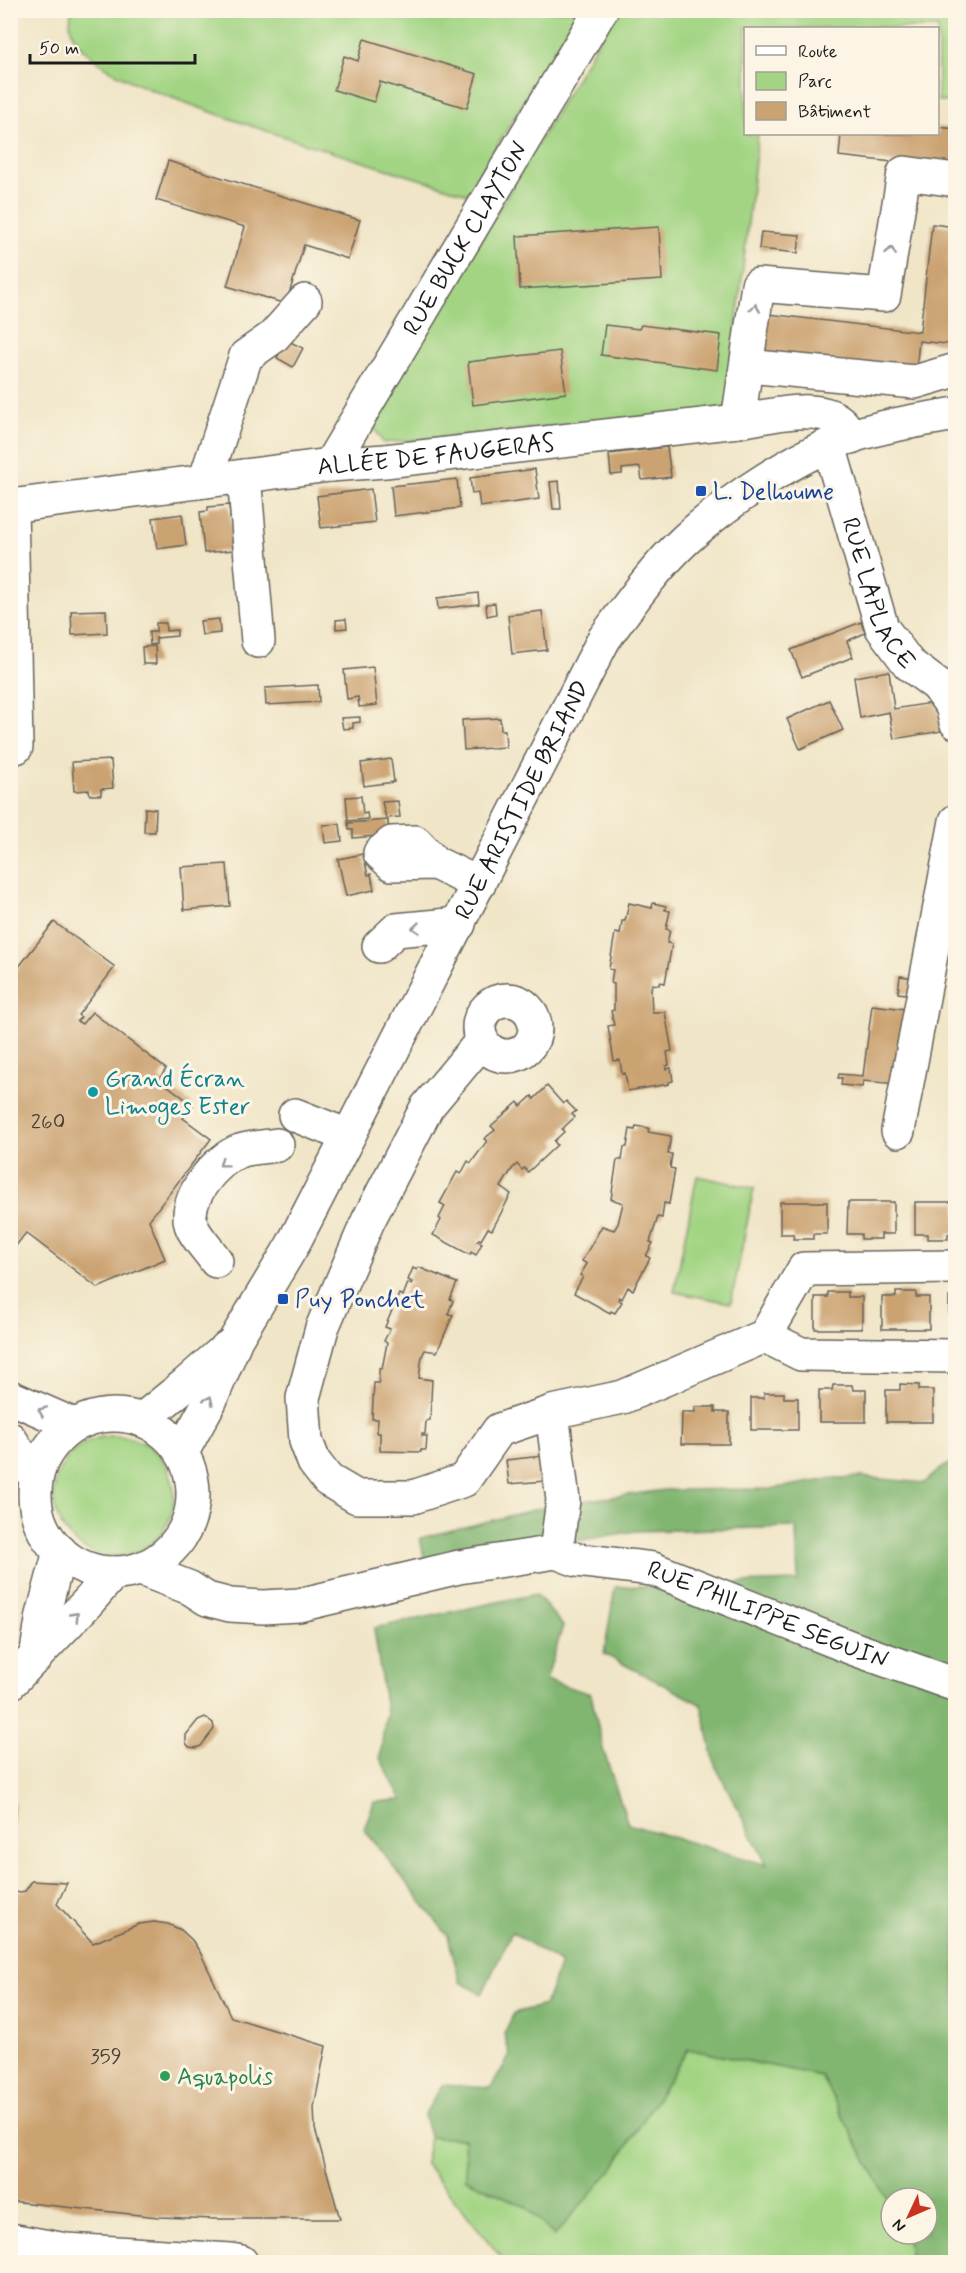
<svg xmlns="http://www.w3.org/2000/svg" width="966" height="2273" font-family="Mynerve,sans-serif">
<rect width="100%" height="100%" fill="#fcf5e5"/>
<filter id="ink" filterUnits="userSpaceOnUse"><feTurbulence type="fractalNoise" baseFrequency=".0167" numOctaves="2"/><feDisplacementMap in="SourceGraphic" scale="12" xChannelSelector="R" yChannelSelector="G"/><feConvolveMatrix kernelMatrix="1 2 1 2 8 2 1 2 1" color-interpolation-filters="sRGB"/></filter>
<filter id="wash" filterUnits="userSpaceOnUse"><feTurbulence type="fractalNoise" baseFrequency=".008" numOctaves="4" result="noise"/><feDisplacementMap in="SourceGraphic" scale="24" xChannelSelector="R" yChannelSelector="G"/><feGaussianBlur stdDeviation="1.35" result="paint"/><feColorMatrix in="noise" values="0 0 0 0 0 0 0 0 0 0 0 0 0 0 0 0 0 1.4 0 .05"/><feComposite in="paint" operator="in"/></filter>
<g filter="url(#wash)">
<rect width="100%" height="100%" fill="#f0e5c7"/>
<g fill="#a2d483" stroke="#5f7850" stroke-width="1.5">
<path d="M72 10 578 11 468 194C379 166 290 141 203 109 163 94 117 81 85 51 73 40 67 26 72 10Z"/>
<path d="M616 11H955V102L938 101V28H746V134H758L727 410 383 443 372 424Z"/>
<path d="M697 1176 754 1188 731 1303 674 1292Z"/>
<circle cx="114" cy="1496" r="60"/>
<path d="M688 2049 821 2076 891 2206V2234H906L911 2262H505L425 2163 430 2137 464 2139 466 2179 526 2207 614 2167Z"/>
</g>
<path fill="#81b671" stroke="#4e6946" stroke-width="1.5" d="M952 1462H955V2262H911L906 2234H927V2198H891V2206L821 2076 688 2049 614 2167 554 2236 526 2207 466 2179 464 2139 430 2137 424 2115 442 2085 491 2088 510 2055 504 2034 514 2013 545 2005 560 1963 512 1932 482 1994 460 1982 448 1936 364 1829 374 1802 402 1800 380 1758 386 1712 374 1628 536 1594 563 1626 546 1680 591 1694 603 1749 628 1824 767 1865 715 1765 701 1704 604 1654 615 1587 798 1581 796 1527 636 1531 426 1566 420 1538 557 1504 665 1490 770 1489 837 1478 861 1477 924 1483 939 1470Z"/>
<g id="blocks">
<g fill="#cba271">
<path d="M364 39 477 74 467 108 380 82 374 102 334 90 344 56 358 61Z"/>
<path d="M938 127 956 129V169L839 156 841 134H938Z"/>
<path d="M168 161 360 220 348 259 304 245 286 304 227 286 245 227 156 200Z"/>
<path d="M932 224 956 227V345L919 341 916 371 756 353 760 313 920 332Z"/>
<path d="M659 227 662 280 520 289 517 236Z"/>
<path d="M761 232 800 235 798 253 759 249Z"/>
<path d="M605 325 639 329 641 325 721 335 717 370 601 355Z"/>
<path d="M286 340 303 348 293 367 277 358Z"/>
<path d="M560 351 566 393 473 405 468 362Z"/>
<path d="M667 447 671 477 642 480 640 467 622 469V474L611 475 609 454Z"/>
<path d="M535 469 539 499 480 507 478 493 472 494 470 478Z"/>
<path d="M457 479 460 508 394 516 391 486Z"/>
<path d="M559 481 561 509H553L550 482Z"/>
<path d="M371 489 375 522 321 528 317 496Z"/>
<path d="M229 505 234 550 204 553 200 512 208 511V507Z"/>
<path d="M182 514 186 545 157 549 153 518Z"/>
<path d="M478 593 479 604 438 609 437 598Z"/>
<path d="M495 603 496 614 487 616 486 604Z"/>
<path d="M106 610 107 633 72 635 71 611Z"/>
<path d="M542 611 547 650 512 654 508 615Z"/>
<path d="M219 619 220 633 202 635 200 621Z"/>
<path d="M346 619 347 628 336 629V620Z"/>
<path d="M861 622 865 633 847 641 853 657 802 677 791 650Z"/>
<path d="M156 623H166V631L177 630V636L156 638V644L150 645 149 632H156Z"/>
<path d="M155 646 156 664H143L142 647Z"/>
<path d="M373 667 377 705 359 707 358 697 347 699 344 670Z"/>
<path d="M889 671 894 709 937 702 942 731 894 739 889 712 860 718 854 677Z"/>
<path d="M318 685 319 702 266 705 265 688Z"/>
<path d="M829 700 843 730 800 749 787 719Z"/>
<path d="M360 717V722L353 723V728L343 729 341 718Z"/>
<path d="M500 718 501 730H505L506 747 464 750 462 720Z"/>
<path d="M391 759 394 782 364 786 361 763Z"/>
<path d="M111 760 113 788 101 789V795H90L89 790 74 791 72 762Z"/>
<path d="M361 796 363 814 367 813 368 819 348 821 346 797Z"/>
<path d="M398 801 400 817 386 818 382 802Z"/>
<path d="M145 808 156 809 155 832H144Z"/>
<path d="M388 820 389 835 353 838V830H349L348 823Z"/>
<path d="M340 824 342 841 325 843 323 825Z"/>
<path d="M363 854 368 875 371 874 374 890 346 896 338 859Z"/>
<path d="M227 864 230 906 184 910 181 867Z"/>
<path d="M629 903 652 908 653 903 666 906 665 910 670 911 666 929 670 930 667 943 672 944 665 983 660 982 659 985 652 984 651 990 652 1012H665L672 1051 667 1052 669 1065 666 1066V1069L671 1068 673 1081 669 1082V1084L628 1091 625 1073 622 1074 620 1060 614 1061 608 1026 614 1025 611 1011 614 1010V984L611 983 613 970 609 969 615 933 620 934 622 921H625Z"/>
<path d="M54 922 115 967 78 1015 81 1017 77 1021 82 1024 92 1012 166 1069 159 1079 193 1105 183 1118 211 1139 149 1220 165 1259 98 1288 26 1233 10 1253V978Z"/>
<path d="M900 976 916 978 914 995 898 993Z"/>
<path d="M872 1005 905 1009 899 1084 863 1081 862 1087 841 1085 842 1078H838L839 1074 863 1076Z"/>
<path d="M547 1086 563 1104 566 1101 576 1111 572 1114 575 1117 562 1129 564 1132 554 1141 557 1145 528 1172 524 1168 522 1170 517 1164 512 1169 501 1187 511 1194 492 1230 488 1228 481 1240 479 1239 477 1241 482 1243 476 1255 471 1252 470 1255 433 1235 441 1220 439 1218 445 1206 440 1203 457 1172 461 1174 468 1161 471 1163 487 1141 484 1139 495 1130 491 1126 518 1102 521 1106 532 1096 534 1099Z"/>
<path d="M636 1126 649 1128 648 1132 671 1136 668 1154H672L670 1168 675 1169 669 1204 664 1203 662 1218 658 1217 650 1242 653 1243 646 1256 650 1258 633 1290 628 1287 622 1299 619 1297 618 1299 622 1302 615 1313 611 1311 610 1313 574 1293 583 1277 580 1275 587 1264 582 1261 602 1226 614 1230 618 1224 623 1203 611 1199 617 1160H622L624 1147H627L630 1129 635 1130Z"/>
<path d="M780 1202H827V1234H813V1239H793L794 1234H780Z"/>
<path d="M848 1202H894V1234H881V1239H861V1234H847Z"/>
<path d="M915 1202H956V1234H948V1239H928V1234H915Z"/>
<path d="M418 1267 457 1283 450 1299 453 1301 448 1314 453 1315 437 1352 425 1350 422 1356 419 1378 432 1380 430 1420 426 1421 425 1434H422V1436H427L426 1450H421V1452L380 1451V1433H377L378 1419H372L374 1383H379V1368L382 1369 387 1343 384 1341 390 1329 385 1327 399 1294 403 1296 408 1283 411 1284 412 1282 408 1280 413 1268 417 1270Z"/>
<path d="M828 1292H848V1297H862V1329H815V1297H828Z"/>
<path d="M896 1292H916V1297H929V1329H882V1297H896Z"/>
<rect x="949" y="1297" width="7" height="32"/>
<path d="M900 1384 919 1385V1390H933V1422H886V1390H900Z"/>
<path d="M833 1385H852L853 1390H866V1422H819V1390H832Z"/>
<path d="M764 1393H784V1398H798V1430H751V1398H764Z"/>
<rect x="953" y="1396" width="3" height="32"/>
<path d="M695 1407H715V1412H729V1444H681L682 1412H695Z"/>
<path d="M542 1456 545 1481 509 1484 506 1460Z"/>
<path d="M205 1717 213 1723 214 1729 201 1746 196 1748 189 1747 186 1743V1735L198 1720Z"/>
<path d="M15 1801 12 1839H10V1803Z"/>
<path d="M32 1881 67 1883 57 1904 93 1943 139 1924 154 1922 168 1924 181 1930 192 1940 200 1952 231 2017 326 2046 314 2107 315 2129 340 2219H215L158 2217 10 2201V1894L25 1891Z"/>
</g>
</g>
</g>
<g filter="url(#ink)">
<use href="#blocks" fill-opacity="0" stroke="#666258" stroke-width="1.5"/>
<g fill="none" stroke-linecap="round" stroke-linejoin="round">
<defs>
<g id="minor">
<path d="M747 366 915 382 956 370"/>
<path d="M738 421 758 285 884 295 904 173 956 180"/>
<path id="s1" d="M829 446 882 628 909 664 937 685 952 706 956 722"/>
<path id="s2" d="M330 465 601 10"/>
<path d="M244 476 258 641"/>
<path d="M205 481 246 356 273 337 305 301"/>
<path id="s3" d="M10 506 330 465 385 461 738 421C766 417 817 402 840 422 844 425 848 432 851 437"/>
<path d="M11 506 16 747"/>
<path d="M435 863 415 842 392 843 380 853 392 864 435 863 479 884"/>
<path d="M379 946 396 930 459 924"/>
<circle cx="507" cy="1028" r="28"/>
<path d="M482 1041 427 1107 368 1221 322 1328 303 1398 306 1441 314 1462 328 1480 357 1497H413L464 1480 499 1430 552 1412 623 1397 765 1336"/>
<path d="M295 1115 348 1136"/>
<path d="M898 1131 956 821"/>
<path d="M216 1261C209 1250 197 1239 192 1227 181 1201 216 1159 240 1151 251 1147 265 1147 277 1145"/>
<path d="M956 1267 804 1269 765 1336 801 1354 956 1356"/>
<path d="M10 1397 74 1425"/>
<path d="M552 1412 563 1500 556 1552"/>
<circle cx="114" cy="1494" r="79"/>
<path d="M143 1419 186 1384 228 1347"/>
<path d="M10 1439 36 1478"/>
<path id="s4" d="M182 1452 210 1401 236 1339 292 1246 604 639C629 605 654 569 685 540 727 501 799 454 852 436 886 425 921 420 956 414"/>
<path id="s5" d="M141 1569 190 1588 207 1599 230 1605 263 1607 299 1605 459 1567 556 1552 577 1560 653 1569 852 1648 956 1685"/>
<path d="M36 1657 43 1615 60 1551"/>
<path d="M10 1683 88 1602 113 1573"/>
<path d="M10 2240 66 2250 231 2260 241 2262"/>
</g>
</defs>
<use href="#minor" stroke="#666258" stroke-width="36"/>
<use href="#minor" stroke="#fff" stroke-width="33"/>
</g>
<defs><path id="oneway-chevron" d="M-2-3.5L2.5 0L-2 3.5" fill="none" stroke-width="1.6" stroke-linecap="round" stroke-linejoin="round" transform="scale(1.5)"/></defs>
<g stroke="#999">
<use href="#oneway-chevron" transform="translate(891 251) rotate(-81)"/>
<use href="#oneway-chevron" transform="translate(755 308) rotate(-82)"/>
<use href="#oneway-chevron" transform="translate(416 928) rotate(175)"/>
<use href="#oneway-chevron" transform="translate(223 1163) rotate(143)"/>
<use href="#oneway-chevron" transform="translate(209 1400) rotate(-65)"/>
<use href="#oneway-chevron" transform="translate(42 1411) rotate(-157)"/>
<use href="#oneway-chevron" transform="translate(75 1616) rotate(-46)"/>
</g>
</g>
<g fill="#1a4fb4" stroke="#fcf5e5" stroke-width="2">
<rect x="695" y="485" width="12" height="12" rx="3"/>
<rect x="277" y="1293" width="12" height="12" rx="3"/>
</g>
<circle fill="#0f9aa8" stroke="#fcf5e5" stroke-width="2" cx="93" cy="1092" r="6"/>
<circle fill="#2e9e5b" stroke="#fcf5e5" stroke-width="2" cx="165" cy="2076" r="6"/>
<g text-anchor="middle" stroke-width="6" stroke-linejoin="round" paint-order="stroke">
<g font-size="21" fill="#483e31">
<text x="48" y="1128">260</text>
<text x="106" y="2063">359</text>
</g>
<g font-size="24" fill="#1c1c1c" stroke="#fcf5e5">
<text dy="8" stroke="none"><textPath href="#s2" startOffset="264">RUE BUCK CLAYTON</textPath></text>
<text dy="8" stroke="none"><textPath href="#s3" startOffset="429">ALLÉE DE FAUGERAS</textPath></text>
<text dy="8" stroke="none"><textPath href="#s1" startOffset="156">RUE LAPLACE</textPath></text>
<text dy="8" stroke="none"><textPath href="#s4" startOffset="736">RUE ARISTIDE BRIAND</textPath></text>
<text dy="8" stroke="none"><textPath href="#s5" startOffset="651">RUE PHILIPPE SEGUIN</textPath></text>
</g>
<g font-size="24" fill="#164399" stroke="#fcf5e5" text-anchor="start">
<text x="713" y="499">L. Delhoume</text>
<text x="295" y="1307">Puy Ponchet</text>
</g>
<g font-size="24" fill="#0d838f" stroke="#fcf5e5" text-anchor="start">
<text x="105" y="1086">Grand Écran<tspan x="105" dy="28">Limoges Ester</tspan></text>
</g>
<g font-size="24" fill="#27864d" stroke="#fcf5e5" text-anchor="start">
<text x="177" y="2084">Aquapolis</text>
</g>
</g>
<rect width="966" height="2273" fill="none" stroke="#fcf5e5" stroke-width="36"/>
<rect x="744" y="27" width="195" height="108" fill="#fcf5e5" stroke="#a29e95" stroke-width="1.5"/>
<rect x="756" y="46" width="30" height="9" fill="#ffffff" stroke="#a29e95" stroke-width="1.5"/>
<text x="798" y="57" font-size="18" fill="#1c1c1c">Route</text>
<rect x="756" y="72" width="30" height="18" fill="#a2d483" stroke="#a29e95" stroke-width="1.5"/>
<text x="798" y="87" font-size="18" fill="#1c1c1c">Parc</text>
<rect x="756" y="102" width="30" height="18" fill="#cba271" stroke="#a29e95" stroke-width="1.5"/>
<text x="798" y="117" font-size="18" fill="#1c1c1c">Bâtiment</text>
<g transform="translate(909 2216) rotate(226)"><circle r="28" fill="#fcf5e5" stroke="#a29e95" stroke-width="1.5"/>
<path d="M0-4.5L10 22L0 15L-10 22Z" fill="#c8321e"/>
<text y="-9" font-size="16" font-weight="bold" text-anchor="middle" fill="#1c1c1c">N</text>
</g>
<path d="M30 54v9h165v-9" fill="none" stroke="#1c1c1c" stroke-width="3"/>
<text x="39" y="54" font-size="18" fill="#1c1c1c" stroke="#fcf5e5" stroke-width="4.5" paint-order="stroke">50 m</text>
</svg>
